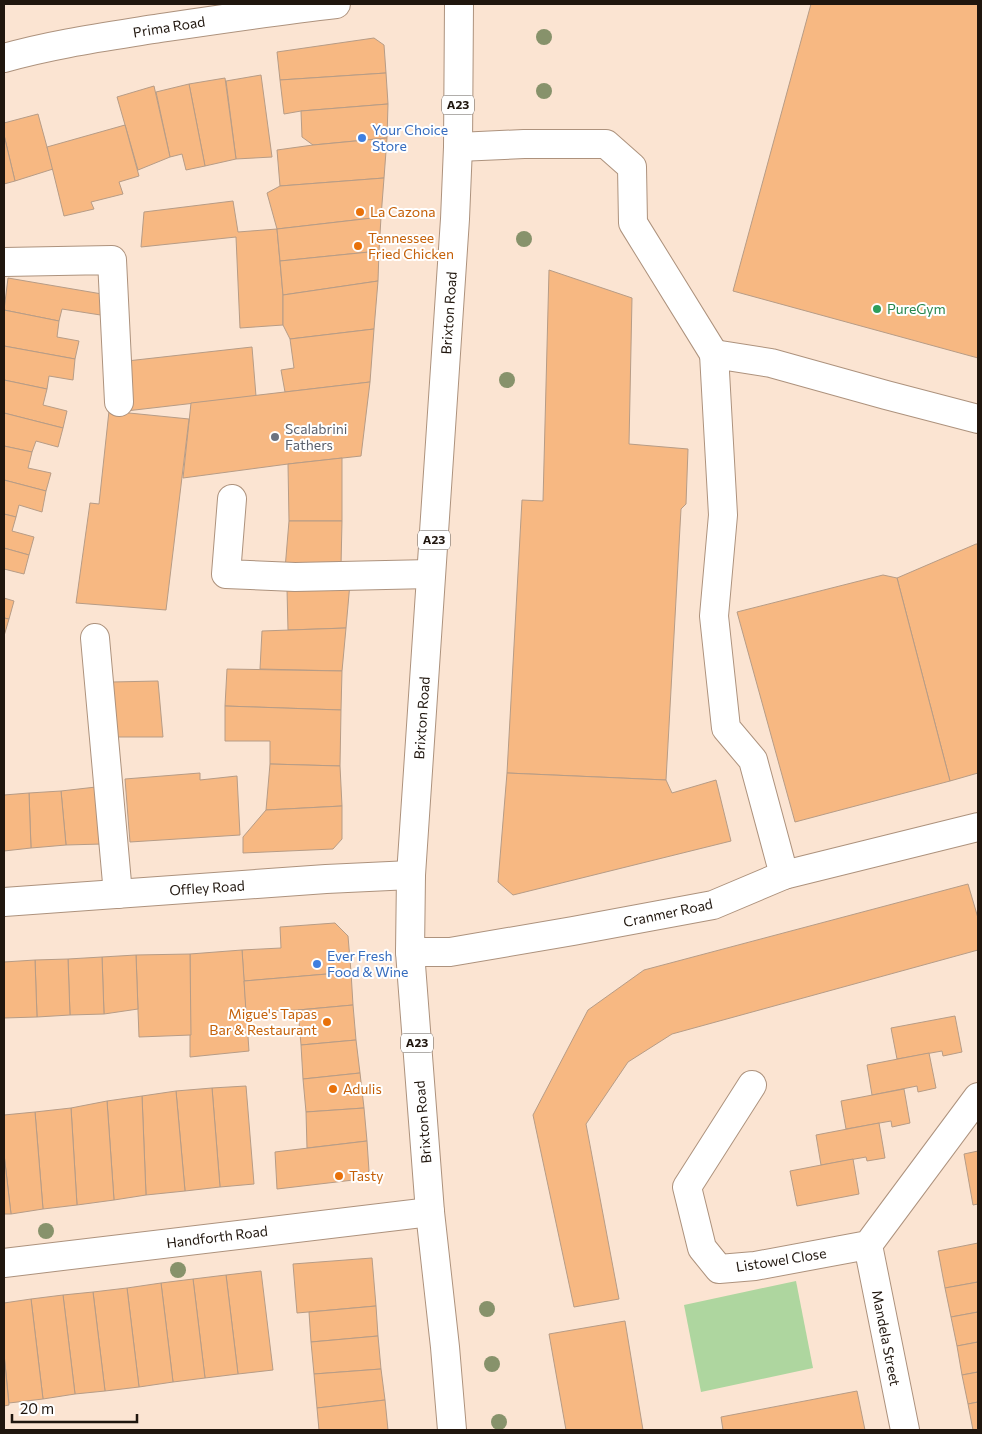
<svg xmlns="http://www.w3.org/2000/svg" width="982" height="1434" font-family="Commissioner,sans-serif">
<rect width="100%" height="100%" fill="#fbe4d2"/>
<path fill="#aed69f" d="M796 1281 813 1368 701 1392 684 1305Z"/>
<g fill="#f7b882" stroke="#b79c86">
<path d="M811 4H978V358L733 291Z"/>
<path d="M374 38 384 45 386 73 280 80 277 52Z"/>
<path d="M386 73 388 104 301 111 284 114 280 80Z"/>
<path d="M261 75 272 157 236 159 226 81Z"/>
<path d="M225 78 236 159 205 166 189 84Z"/>
<path d="M189 84 205 166 186 170 182 154 170 157 156 92Z"/>
<path d="M154 86 170 157 138 170 117 97Z"/>
<path d="M388 104 387 138 313 145 302 137 301 111Z"/>
<path d="M38 114 53 169 15 181 4 135V123Z"/>
<path d="M125 125 139 176 119 182 123 194 91 202 94 209 64 216 47 147Z"/>
<path d="M4 135 15 181 4 184Z"/>
<path d="M387 138 384 178 280 186 277 150 313 145Z"/>
<path d="M384 178 381 217 277 229 267 193 280 186Z"/>
<path d="M233 201 238 232 277 229 283 295V325L240 328 236 237 141 247 144 212Z"/>
<path d="M381 217 379 251 280 261 277 229Z"/>
<path d="M379 251 378 281 283 295 280 261Z"/>
<path d="M549 270 632 298 629 444 688 449 686 504 681 509 666 780 507 773 522 500 543 501Z"/>
<path d="M8 278 102 294 107 316 62 309 59 321 4 310Z"/>
<path d="M378 281 374 329 290 339 283 325V295Z"/>
<path d="M4 310 59 321 57 337 79 341 75 359 4 346Z"/>
<path d="M374 329 370 382 285 392 281 370 294 368 290 339Z"/>
<path d="M4 346 75 359 73 380 49 376 47 389 4 380Z"/>
<path d="M252 347 256 396 126 411 127 361Z"/>
<path d="M4 380 47 389 43 405 67 411 63 428 4 413Z"/>
<path d="M370 382 361 456 288 464 183 478 191 403Z"/>
<path d="M109 411 189 419 166 610 76 603 90 503 99 504Z"/>
<path d="M4 413 63 428 58 447 36 441 32 452 4 446Z"/>
<path d="M4 446 32 452 28 468 51 473 46 491 4 480Z"/>
<path d="M342 458V521H289L288 464Z"/>
<path d="M4 480 46 491 42 512 19 505 16 517 4 514Z"/>
<path d="M4 514 16 517 12 531 34 537 29 555 4 548Z"/>
<path d="M289 521H342L341 566 285 569Z"/>
<path d="M976 544H978V773L950 781 897 578Z"/>
<path d="M4 548 29 555 24 574 4 569Z"/>
<path d="M883 575 897 578 950 781 795 822 737 612Z"/>
<path d="M350 583 346 628 288 630 287 589Z"/>
<path d="M4 598 14 601 9 619 4 618Z"/>
<path d="M4 618 9 619 4 636Z"/>
<path d="M346 628 342 671 260 669 262 631Z"/>
<path d="M227 669 342 671 341 710 225 706Z"/>
<path d="M158 681 163 737H114L112 682Z"/>
<path d="M225 706 341 710 340 766 270 764V741H225Z"/>
<path d="M270 764 340 766 342 806 266 810Z"/>
<path d="M200 773V780L237 776 240 835 130 842 125 779Z"/>
<path d="M507 773 666 780 672 793 716 780 731 841 513 895 498 882Z"/>
<path d="M96 787 102 844 66 845 61 791Z"/>
<path d="M61 791 66 845 31 848 29 793Z"/>
<path d="M29 793 31 848 4 851V795Z"/>
<path d="M342 806V839L333 849 243 853V837L266 810Z"/>
<path d="M968 884 978 918V950L672 1034 628 1062 586 1124 619 1299 574 1307 533 1115 588 1010 644 970Z"/>
<path d="M335 923 348 936 351 972 244 981 242 950 281 948 280 927Z"/>
<path d="M242 950 249 1051 190 1057V954Z"/>
<path d="M190 954 191 1035 139 1037 136 955Z"/>
<path d="M136 955 138 1009 104 1014 102 957Z"/>
<path d="M102 957 104 1014 70 1015 68 959Z"/>
<path d="M68 959 70 1015 37 1017 35 960Z"/>
<path d="M35 960 37 1017 4 1018V962Z"/>
<path d="M351 972 353 1005 298 1010 246 1012 244 981Z"/>
<path d="M353 1005 356 1040 301 1045 298 1010Z"/>
<path d="M955 1016 962 1052 943 1056 942 1051 897 1059 891 1028Z"/>
<path d="M356 1040 360 1073 303 1079 301 1045Z"/>
<path d="M929 1053 936 1088 918 1092 917 1086 872 1095 867 1065Z"/>
<path d="M360 1073 364 1108 306 1112 303 1079Z"/>
<path d="M246 1086 254 1184 220 1187 212 1088Z"/>
<path d="M212 1088 220 1187 185 1191 176 1091Z"/>
<path d="M904 1089 910 1123 892 1127 891 1121 846 1129 841 1101Z"/>
<path d="M176 1091 185 1191 146 1195 142 1096Z"/>
<path d="M142 1096 146 1195 114 1200 107 1101Z"/>
<path d="M107 1101 114 1200 77 1205 71 1108Z"/>
<path d="M71 1108 77 1205 43 1209 35 1112Z"/>
<path d="M364 1108 367 1141 307 1148 306 1112Z"/>
<path d="M35 1112 43 1209 11 1214 4 1154V1115Z"/>
<path d="M879 1123 885 1158 867 1161 866 1157 821 1165 816 1135Z"/>
<path d="M367 1141 369 1171 362 1179 277 1189 275 1152Z"/>
<path d="M978 1151V1204L973 1205 964 1154Z"/>
<path d="M4 1154 11 1214H4Z"/>
<path d="M853 1159 859 1194 797 1206 790 1171Z"/>
<path d="M978 1243V1282L945 1288 938 1251Z"/>
<path d="M372 1258 376 1306 297 1313 293 1264Z"/>
<path d="M261 1271 273 1370 238 1374 226 1275Z"/>
<path d="M226 1275 238 1374 205 1378 193 1279Z"/>
<path d="M193 1279 205 1378 173 1382 161 1283Z"/>
<path d="M978 1282V1312L951 1317 945 1288Z"/>
<path d="M161 1283 173 1382 139 1387 127 1288Z"/>
<path d="M127 1288 139 1387 105 1391 93 1292Z"/>
<path d="M93 1292 105 1391 75 1394 63 1295Z"/>
<path d="M63 1295 75 1394 43 1399 31 1299Z"/>
<path d="M31 1299 43 1399 9 1403 4 1354V1303Z"/>
<path d="M376 1306 378 1336 311 1342 309 1312Z"/>
<path d="M978 1312V1342L957 1346 951 1317Z"/>
<path d="M625 1321 643 1430H566L549 1334Z"/>
<path d="M378 1336 381 1369 314 1374 311 1342Z"/>
<path d="M978 1342V1372L962 1375 957 1346Z"/>
<path d="M4 1354 9 1405 4 1406Z"/>
<path d="M381 1369 385 1400 317 1408 314 1374Z"/>
<path d="M978 1372V1402L968 1404 962 1375Z"/>
<path d="M857 1391 865 1430H723L721 1417Z"/>
<path d="M385 1400 388 1430H319L317 1408Z"/>
<path d="M978 1402V1430H973L968 1404Z"/>
</g>
<g fill="none" stroke-linecap="round" stroke-linejoin="round">
<defs>
<g id="minor">
<path d="M4 58C53 44 104 37 154 29 215 20 275 11 336 4"/>
<path d="M458 147 524 144H606L632 167 633 223 714 354"/>
<path d="M4 262 112 260 119 402"/>
<path d="M232 499 226 574 295 577 431 574"/>
<path d="M95 638 118 894"/>
<path d="M784 875 753 760 726 728 714 616 723 515 714 354 771 363 886 395 978 419"/>
<path d="M4 902 326 879 411 875"/>
<path d="M410 952H450L573 931 713 905 784 875 978 827"/>
<path d="M752 1085 687 1187 702 1248 719 1269 755 1266 868 1245 978 1097"/>
<path d="M868 1245 905 1430"/>
<path d="M4 1263 430 1212"/>
</g>
<path id="highway" d="M452 1430 445 1347 430 1212 410 952 411 875 455 219 458 147 459 4"/>
</defs>
<use href="#minor" stroke="#ad927d" stroke-width="30"/>
<use href="#highway" stroke="#ad927d" stroke-width="30"/>
<use href="#minor" stroke="#fff" stroke-width="28"/>
<use href="#highway" stroke="#fff" stroke-width="28"/>
</g>
<g fill="#87926b">
<circle cx="544" cy="37" r="8"/>
<circle cx="544" cy="91" r="8"/>
<circle cx="524" cy="239" r="8"/>
<circle cx="507" cy="380" r="8"/>
<circle cx="46" cy="1231" r="8"/>
<circle cx="178" cy="1270" r="8"/>
<circle cx="487" cy="1309" r="8"/>
<circle cx="492" cy="1364" r="8"/>
<circle cx="499" cy="1422" r="8"/>
</g>
<g fill="#3f7fe0" stroke="#fff" stroke-width="2">
<circle cx="362" cy="138" r="5"/>
<circle cx="317" cy="964" r="5"/>
</g>
<g fill="#e8710a" stroke="#fff" stroke-width="2">
<circle cx="360" cy="212" r="5"/>
<circle cx="358" cy="246" r="5"/>
<circle cx="327" cy="1022" r="5"/>
<circle cx="333" cy="1089" r="5"/>
<circle cx="339" cy="1176" r="5"/>
</g>
<circle fill="#2e9e5b" stroke="#fff" stroke-width="2" cx="877" cy="309" r="5"/>
<circle fill="#6b7280" stroke="#fff" stroke-width="2" cx="275" cy="437" r="5"/>
<g text-anchor="middle" stroke-width="4" stroke-linejoin="round" paint-order="stroke">
<g fill="#fff" stroke="#635c56" stroke-width="1">
<rect x="442" y="95.5" width="32" height="19" rx="4"/>
<rect x="418" y="530.5" width="32" height="19" rx="4"/>
<rect x="401" y="1033.5" width="32" height="19" rx="4"/>
</g>
<g font-size="12" font-weight="bold" fill="#20160e">
<text x="458" y="109">A23</text>
<text x="434" y="544">A23</text>
<text x="417" y="1047">A23</text>
</g>
<g font-size="14" fill="#20160e" stroke="#fff">
<text transform="translate(169 27) rotate(-9)" y="5">Prima Road</text>
<text transform="translate(449 313) rotate(-86)" y="5">Brixton Road</text>
<text transform="translate(422 718) rotate(-86)" y="5">Brixton Road</text>
<text transform="translate(207 888) rotate(-4)" y="5">Offley Road</text>
<text transform="translate(668 913) rotate(-12)" y="5">Cranmer Road</text>
<text transform="translate(423 1122) rotate(-95)" y="5">Brixton Road</text>
<text transform="translate(217 1237) rotate(-7)" y="5">Handforth Road</text>
<text transform="translate(781 1260) rotate(-9)" y="5">Listowel Close</text>
<text transform="translate(886 1338) rotate(79)" y="5">Mandela Street</text>
</g>
<g font-size="14" fill="#366cbe" stroke="#fff" text-anchor="start">
<text x="372" y="135">Your Choice<tspan x="372" dy="16">Store</tspan></text>
<text x="327" y="961">Ever Fresh<tspan x="327" dy="16">Food &amp; Wine</tspan></text>
</g>
<g font-size="14" fill="#c56008" stroke="#fff" text-anchor="start">
<text x="370" y="217">La Cazona</text>
<text x="368" y="243">Tennessee<tspan x="368" dy="16">Fried Chicken</tspan></text>
<text x="317" y="1019" text-anchor="end">Migue's Tapas<tspan x="317" dy="16">Bar &amp; Restaurant</tspan></text>
<text x="343" y="1094">Adulis</text>
<text x="349" y="1181">Tasty</text>
</g>
<g font-size="14" fill="#27864d" stroke="#fff" text-anchor="start">
<text x="887" y="314">PureGym</text>
</g>
<g font-size="14" fill="#5b616d" stroke="#fff" text-anchor="start">
<text x="285" y="434">Scalabrini<tspan x="285" dy="16">Fathers</tspan></text>
</g>
</g>
<rect width="982" height="1434" fill="none" stroke="#20160e" stroke-width="10"/>
<path d="M12 1414v8h125v-8" fill="none" stroke="#20160e" stroke-width="2.5"/>
<text x="20" y="1414" font-size="15" fill="#20160e" stroke="#ffffff" stroke-width="4" paint-order="stroke">20 m</text>
</svg>
